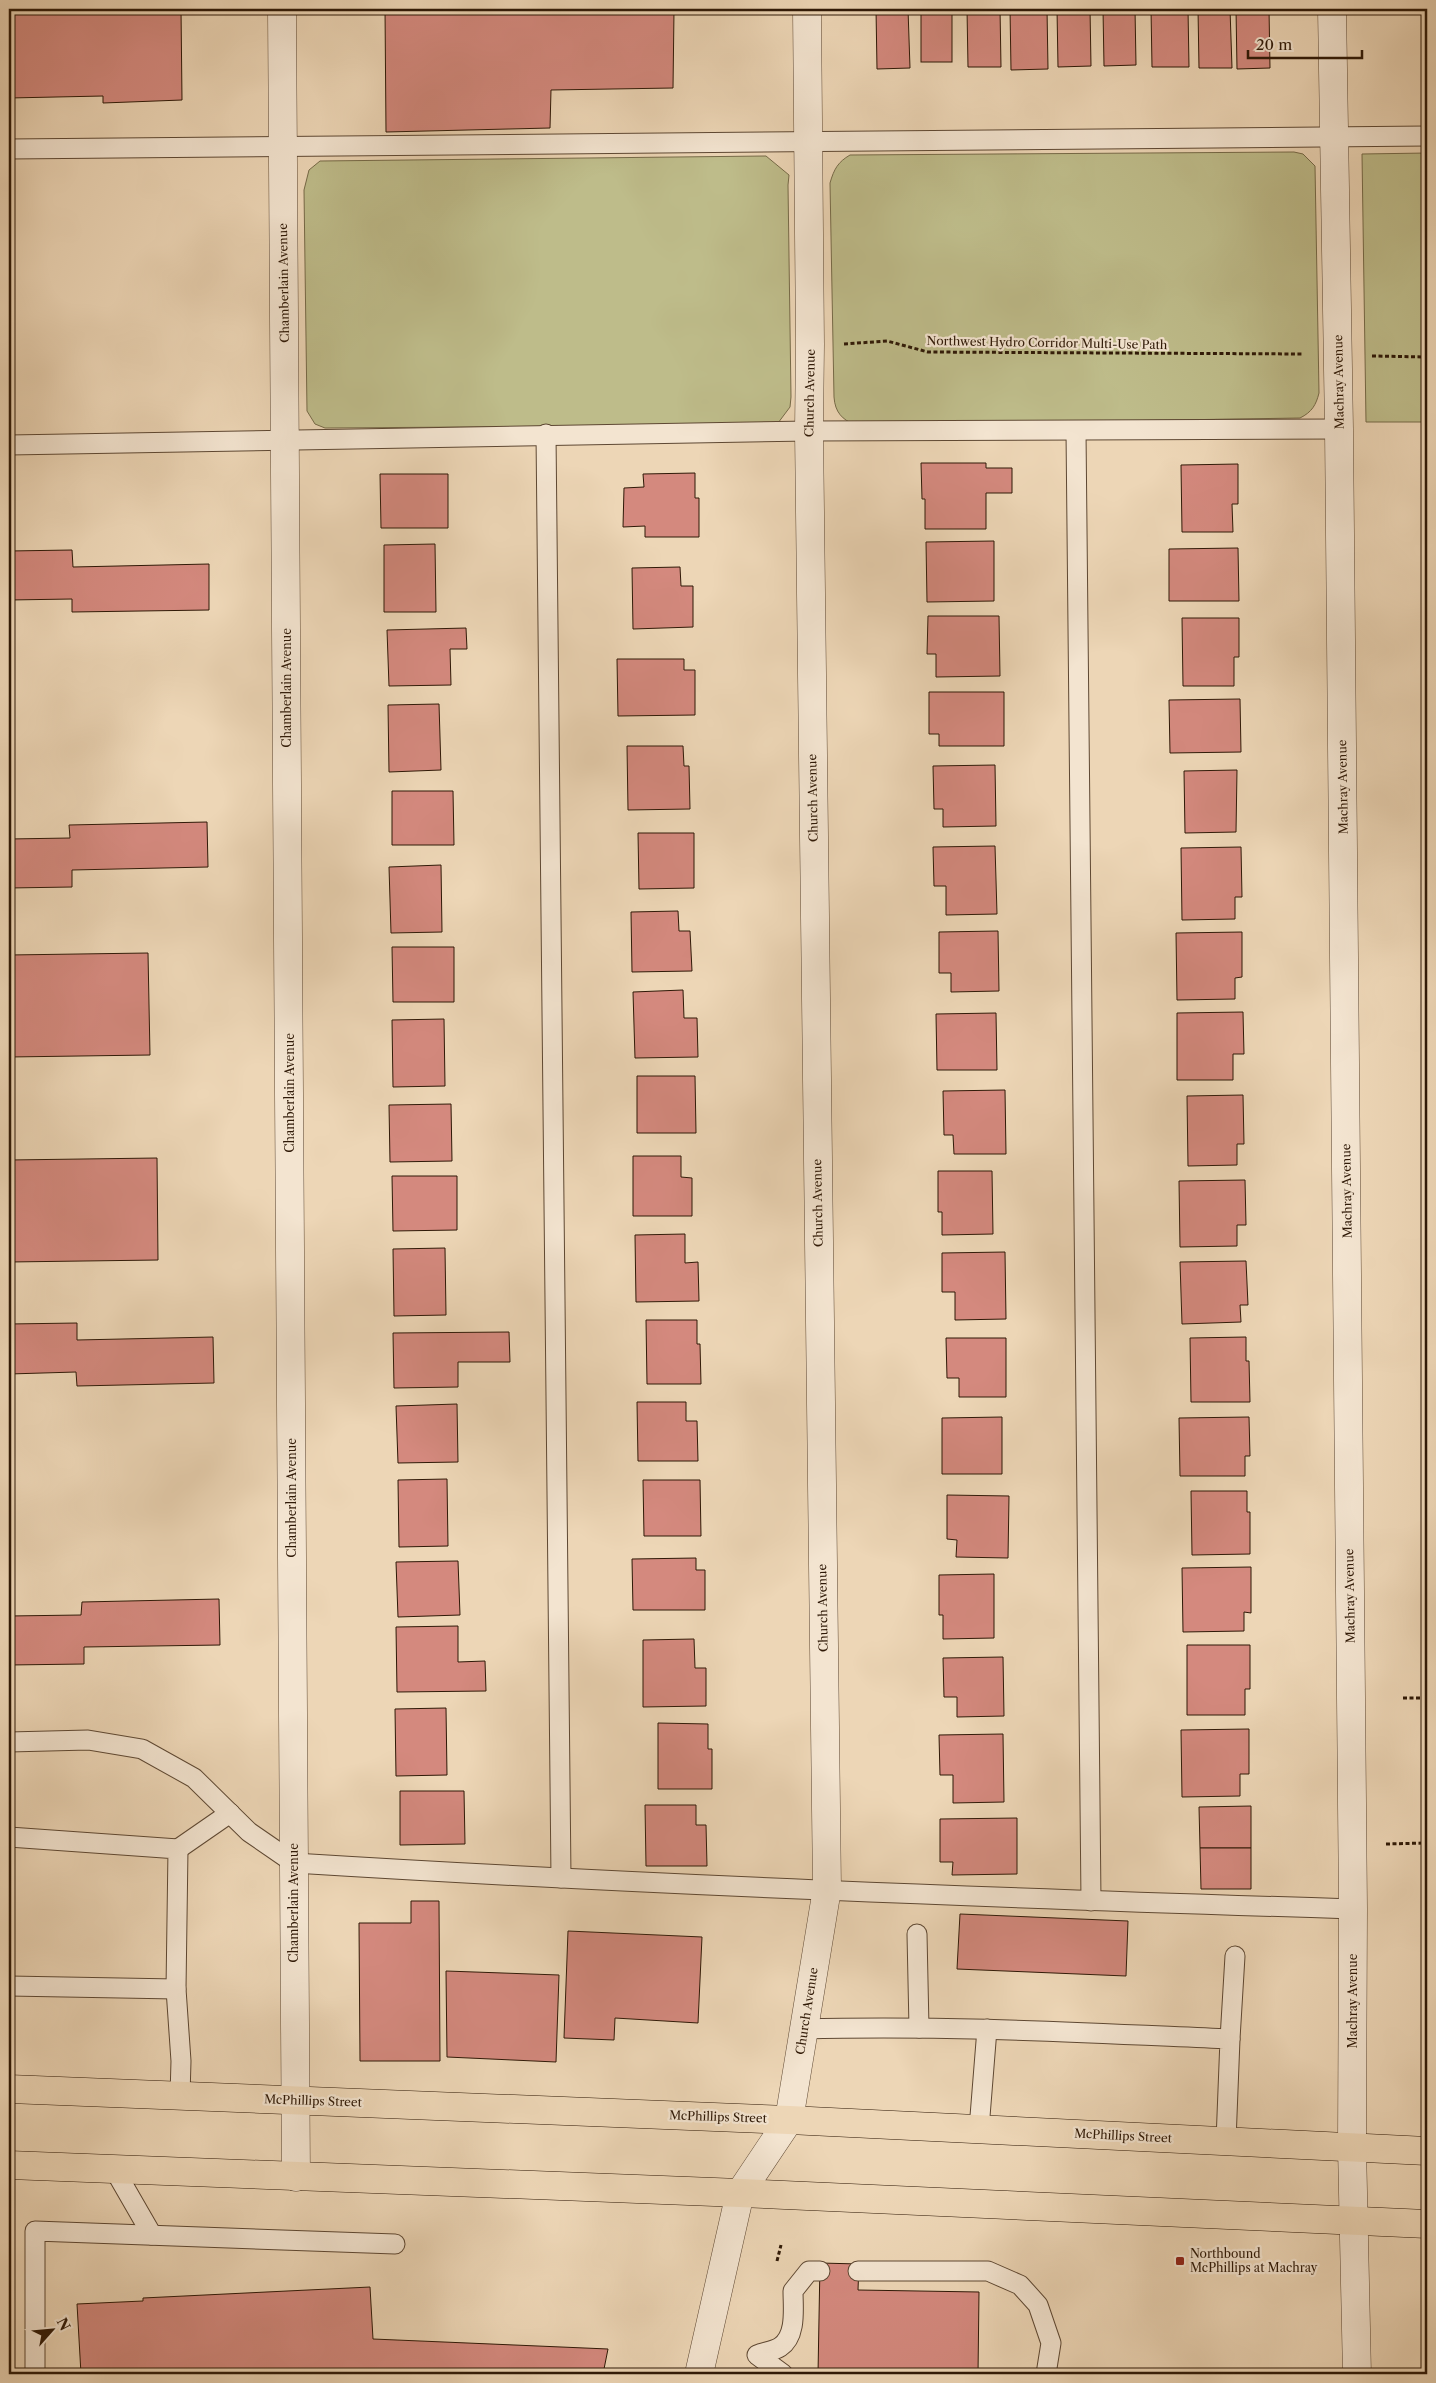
<svg xmlns="http://www.w3.org/2000/svg" width="1436" height="2383" font-family="'Libre Caslon Text',serif">
<rect width="100%" height="100%" fill="#edd6b6"/>
<filter id="stains"><feTurbulence type="fractalNoise" baseFrequency=".004" numOctaves="4"/><feColorMatrix values="0 0 0 0 .2 0 0 0 0 .09 0 0 0 0 .02 0 0 0 .5 -.17"/></filter>
<radialGradient id="worn" r=".72"><stop offset=".6" stop-color="#630" stop-opacity="0"/><stop offset="1" stop-color="#630" stop-opacity=".3"/></radialGradient>
<g fill="#bebc8a" stroke="#766a48">
<path d="M1294 152 1303 154 1315 166 1319 393C1316 405 1312 412 1300 418L856 425C842 420 835 412 834 397L830 183C834 169 838 162 850 155Z"/>
<path d="M1427 153V422H1366L1362 154Z"/>
<path d="M766 156 789 175 788 185 791 397 790 407 778 423 754 425 325 428 315 424 307 411 304 190 309 170 320 161Z"/>
</g>
<g fill="#d4897e" stroke="#2f1907">
<path d="M9 9H181L182 100 103 103V96L9 98Z"/>
<path d="M385 9H709L674 11 673 88 551 90 550 128 386 132Z"/>
<path d="M876 9H908L910 68 877 69Z"/>
<rect x="921" y="9" width="31" height="53"/>
<path d="M967 9H1000L1001 67H968Z"/>
<path d="M1010 9H1047L1048 69 1011 70Z"/>
<path d="M1057 9H1090L1091 66 1058 67Z"/>
<path d="M1103 9H1135L1136 65 1104 66Z"/>
<path d="M1151 9H1188L1189 67H1152Z"/>
<path d="M1198 9H1230L1232 68H1199Z"/>
<path d="M1236 9H1269L1270 68 1237 69Z"/>
<path d="M921 463H986V468H1012V493H986V529H925V499H922Z"/>
<path d="M1238 464V504H1232L1233 532H1182L1181 465Z"/>
<path d="M695 473V498H699V537H645V526L623 527 624 488 644 487 643 474Z"/>
<path d="M380 474H448V528H381Z"/>
<path d="M994 541V601L927 602 926 542Z"/>
<path d="M435 544 436 612H384V545Z"/>
<path d="M1238 548 1239 601H1169V549Z"/>
<path d="M72 550 73 567 209 564V610L72 612V599L9 600V551Z"/>
<path d="M680 567 681 586H693V627L633 629 632 568Z"/>
<path d="M928 616H999L1000 676 936 677V654H927Z"/>
<path d="M1182 618H1239V657H1234V686H1183Z"/>
<path d="M466 628 467 649H450L451 685 389 686 387 630Z"/>
<path d="M617 659H684V670H695V715L618 716Z"/>
<path d="M929 692H1004V746H939V734H929Z"/>
<path d="M1240 699 1241 752 1170 753 1169 700Z"/>
<path d="M439 704 441 770 389 772 388 705Z"/>
<path d="M627 746H683L684 766H689L690 809 628 810Z"/>
<path d="M995 765 996 826 943 827V809H934L933 766Z"/>
<path d="M1237 770 1236 832 1185 833 1184 771Z"/>
<path d="M392 791H453L454 845H392Z"/>
<path d="M207 822 208 867 72 870V887L9 888V839L70 838 69 825Z"/>
<path d="M638 833H694V888L639 889Z"/>
<path d="M995 846 997 914 946 915V886H934L933 847Z"/>
<path d="M1241 847 1242 897H1235V919L1182 920 1181 848Z"/>
<path d="M441 865 442 932 391 933 389 867Z"/>
<path d="M678 911 679 931H690L692 971 632 972 631 912Z"/>
<path d="M998 931 999 991 951 992V973H939V932Z"/>
<path d="M1242 932V977L1235 978V999L1177 1000 1176 933Z"/>
<path d="M392 947H454V1002H393Z"/>
<path d="M148 953 150 1055 9 1057V955Z"/>
<path d="M683 990 684 1018H697L698 1057 635 1058 633 992Z"/>
<path d="M1243 1012 1244 1054H1233V1080H1177V1013Z"/>
<path d="M996 1013 997 1070H937L936 1014Z"/>
<path d="M444 1019 445 1086 393 1087 392 1020Z"/>
<path d="M637 1076H695L696 1133H637Z"/>
<path d="M1005 1090 1006 1154H954L953 1135H944L943 1091Z"/>
<path d="M1243 1095 1244 1144H1237V1165L1188 1166 1187 1096Z"/>
<path d="M451 1104 452 1161 390 1162 389 1105Z"/>
<path d="M633 1156H681V1177L692 1178V1216H633Z"/>
<path d="M157 1158 158 1260 9 1262V1160Z"/>
<path d="M938 1171H992L993 1234 942 1235V1212H938Z"/>
<path d="M392 1176H457V1230L393 1231Z"/>
<path d="M1245 1180 1246 1225H1237V1246L1180 1247 1179 1181Z"/>
<path d="M685 1234V1263L698 1262 699 1301 636 1302 635 1235Z"/>
<path d="M445 1248 446 1315 394 1316 393 1249Z"/>
<path d="M1005 1252 1006 1319 955 1320V1292H942V1253Z"/>
<path d="M1246 1261 1248 1305H1240L1241 1322 1182 1324 1180 1262Z"/>
<path d="M646 1320H697V1344H700L701 1384H647Z"/>
<path d="M77 1323V1340L213 1337 214 1383 77 1386 76 1372 9 1374V1324Z"/>
<path d="M509 1332 510 1362H458V1387L394 1388 393 1333Z"/>
<path d="M1246 1337V1361H1249L1250 1402H1191L1190 1338Z"/>
<path d="M946 1338H1006V1397H959V1378H947Z"/>
<path d="M637 1402H686V1421H697L698 1461H638Z"/>
<path d="M457 1404 458 1462 398 1463 396 1406Z"/>
<path d="M1002 1417V1474H942V1418Z"/>
<path d="M1249 1417 1250 1456H1245V1476H1180L1179 1418Z"/>
<path d="M447 1479 448 1546 399 1547 398 1480Z"/>
<path d="M643 1480H700L701 1536H644Z"/>
<path d="M1191 1491H1247V1512H1250V1554L1192 1555Z"/>
<path d="M947 1495 1009 1496 1008 1558 956 1557 957 1540 947 1539Z"/>
<path d="M696 1558V1570H705V1610H633L632 1559Z"/>
<path d="M458 1561 460 1615 398 1617 396 1562Z"/>
<path d="M1251 1567V1613L1244 1612V1631L1183 1632 1182 1568Z"/>
<path d="M994 1574V1638L943 1639V1615H939V1575Z"/>
<path d="M219 1599 220 1645 84 1647V1664L9 1665V1616L81 1615 82 1602Z"/>
<path d="M458 1626V1662L485 1661 486 1691 397 1692 396 1627Z"/>
<path d="M694 1639 695 1668H706V1706L643 1707V1640Z"/>
<path d="M1187 1645H1250V1689H1245V1715H1187Z"/>
<path d="M1003 1657 1004 1716 957 1717V1697H944L943 1658Z"/>
<path d="M446 1708 447 1775 396 1776 395 1709Z"/>
<path d="M658 1723 708 1724V1749H712V1789H658Z"/>
<path d="M1249 1729V1774H1240V1796L1182 1797 1181 1730Z"/>
<path d="M1003 1734 1004 1802 953 1803V1775H940L939 1735Z"/>
<path d="M400 1791H464L465 1844 400 1845Z"/>
<path d="M645 1805H696V1825H706L707 1866H646Z"/>
<path d="M1251 1806V1848H1200L1199 1807Z"/>
<path d="M1017 1818V1874L952 1875 953 1862H940V1819Z"/>
<path d="M1200 1848H1251V1889H1201Z"/>
<path d="M411 1901H439L440 2061H360L359 1923H411Z"/>
<path d="M960 1914 1128 1921 1126 1976 957 1969Z"/>
<path d="M568 1931 702 1937 698 2023 615 2018 614 2040 564 2038Z"/>
<path d="M446 1971 559 1975 556 2062 447 2057Z"/>
<path d="M820 2263 859 2264 858 2290 979 2292 978 2374H818Z"/>
<path d="M370 2287 373 2339 608 2349 603 2374H131V2372L81 2374 77 2304 143 2301V2298Z"/>
</g>
<g fill="none" stroke-linecap="round" stroke-linejoin="round">
<defs>
<g id="lane">
<path d="M9 149 1427 136"/>
<path d="M1076 431 1091 1901"/>
<path d="M546 434 561 1878"/>
<path d="M9 445 809 431 1339 429"/>
<path d="M9 1742 88 1740 142 1749 194 1778 249 1832 294 1863C647 1885 1000 1898 1353 1909"/>
<path d="M9 1837 178 1849 176 1989 181 2061 180 2096"/>
<path d="M178 1849 230 1813"/>
<path d="M917 1934 919 2028"/>
<path d="M9 1986 176 1989"/>
<path d="M804 2029C946 2025 1088 2033 1230 2039L1226 2141"/>
<path d="M1230 2039 1235 1956"/>
<path d="M979 2129 987 2029"/>
<path d="M114 2169 152 2235"/>
<path d="M858 2271H988L1020 2285 1038 2305 1051 2343 1046 2374"/>
<path d="M35 2374V2231L395 2244"/>
<path d="M783 2374 757 2355C764 2352 774 2351 780 2347 797 2336 793 2308 793 2291L809 2271H820"/>
</g>
<g id="street">
<path d="M282 9 296 2177"/>
<path d="M1332 9 1339 429 1353 1909 1352 2147 1357 2374"/>
<path d="M699 2374 740 2193 789 2120 827 1889 809 431 810 344 807 9"/>
</g>
<g id="primary">
<path d="M9 2089 789 2120 1427 2151"/>
<path d="M9 2165 740 2193 1427 2224"/>
</g>
</defs>
<use href="#lane" stroke="#5e4833" stroke-width="21"/>
<use href="#street" stroke="#5e4833" stroke-width="29"/>
<use href="#primary" stroke="#2f1907" stroke-width="29"/>
<g stroke="#2f1907" stroke-width="3" stroke-dasharray="4 2.5" stroke-linecap="butt">
<path d="M844 344 887 341 928 352 1303 354"/>
<path d="M1372 356 1427 357"/>
<path d="M1403 1698H1427"/>
<path d="M1386 1844 1427 1843"/>
<path d="M777 2261 781 2245"/>
</g>
<use href="#lane" stroke="#f3e4d0" stroke-width="19"/>
<use href="#street" stroke="#f3e4d0" stroke-width="28"/>
<use href="#primary" stroke="#edd6b6" stroke-width="28"/>
</g>
<rect fill="#8f2418" stroke="#f3e4d0" stroke-width="2" x="1175" y="2256" width="10" height="10" rx="2.5"/>
<g text-anchor="middle" stroke-width="4.5" stroke-linejoin="round" paint-order="stroke">
<g font-size="12" fill="#2f1907" stroke="#f3e4d0">
<text transform="translate(284 283) rotate(-91)" y="4">Chamberlain Avenue</text>
<text transform="translate(1047 343) rotate(1)" y="4">Northwest Hydro Corridor Multi-Use Path</text>
<text transform="translate(1339 382) rotate(-91)" y="4">Machray Avenue</text>
<text transform="translate(810 393) rotate(-89)" y="4">Church Avenue</text>
<text transform="translate(287 688) rotate(-90)" y="4">Chamberlain Avenue</text>
<text transform="translate(1343 787) rotate(-91)" y="4">Machray Avenue</text>
<text transform="translate(813 798) rotate(-91)" y="4">Church Avenue</text>
<text transform="translate(290 1093) rotate(-90)" y="4">Chamberlain Avenue</text>
<text transform="translate(1347 1191) rotate(-91)" y="4">Machray Avenue</text>
<text transform="translate(818 1203) rotate(-91)" y="4">Church Avenue</text>
<text transform="translate(292 1498) rotate(-90)" y="4">Chamberlain Avenue</text>
<text transform="translate(1350 1596) rotate(-91)" y="4">Machray Avenue</text>
<text transform="translate(823 1608) rotate(-91)" y="4">Church Avenue</text>
<text transform="translate(294 1903) rotate(-90)" y="4">Chamberlain Avenue</text>
<text transform="translate(1353 2001) rotate(-90)" y="4">Machray Avenue</text>
<text transform="translate(807 2011) rotate(-81)" y="4">Church Avenue</text>
<text transform="translate(313 2101) rotate(2)" y="4">McPhillips Street</text>
<text transform="translate(718 2117) rotate(2)" y="4">McPhillips Street</text>
<text transform="translate(1123 2136) rotate(3)" y="4">McPhillips Street</text>
</g>
<g font-size="12" fill="#2f1907" stroke="#f3e4d0" text-anchor="start">
<text x="1190" y="2258">Northbound<tspan x="1190" dy="14">McPhillips at Machray</tspan></text>
</g>
</g>
<rect width="1436" height="2383" fill="none" stroke="#edd6b6" stroke-width="30"/>
<rect x="10" y="10" width="1416" height="2363" fill="none" stroke="#2f1907" stroke-width="2.5"/>
<rect x="15" y="15" width="1406" height="2353" fill="none" stroke="#2f1907"/>
<g transform="translate(52 2330) rotate(63)" stroke="#f3e4d0" stroke-width="4" paint-order="stroke">
<path d="M0-4L9 19L0 12L-9 19Z" fill="#2f1907"/>
<text y="-8" font-size="14" font-weight="bold" text-anchor="middle" fill="#2f1907">N</text>
</g>
<path d="M1248 50v8h114v-8" fill="none" stroke="#2f1907" stroke-width="2.5"/>
<text x="1256" y="50" font-size="15" fill="#2f1907" stroke="#f3e4d0" stroke-width="4" paint-order="stroke">20 m</text>
<rect width="100%" height="100%" filter="url(#stains)"/>
<rect width="100%" height="100%" fill="url(#worn)"/>
</svg>
